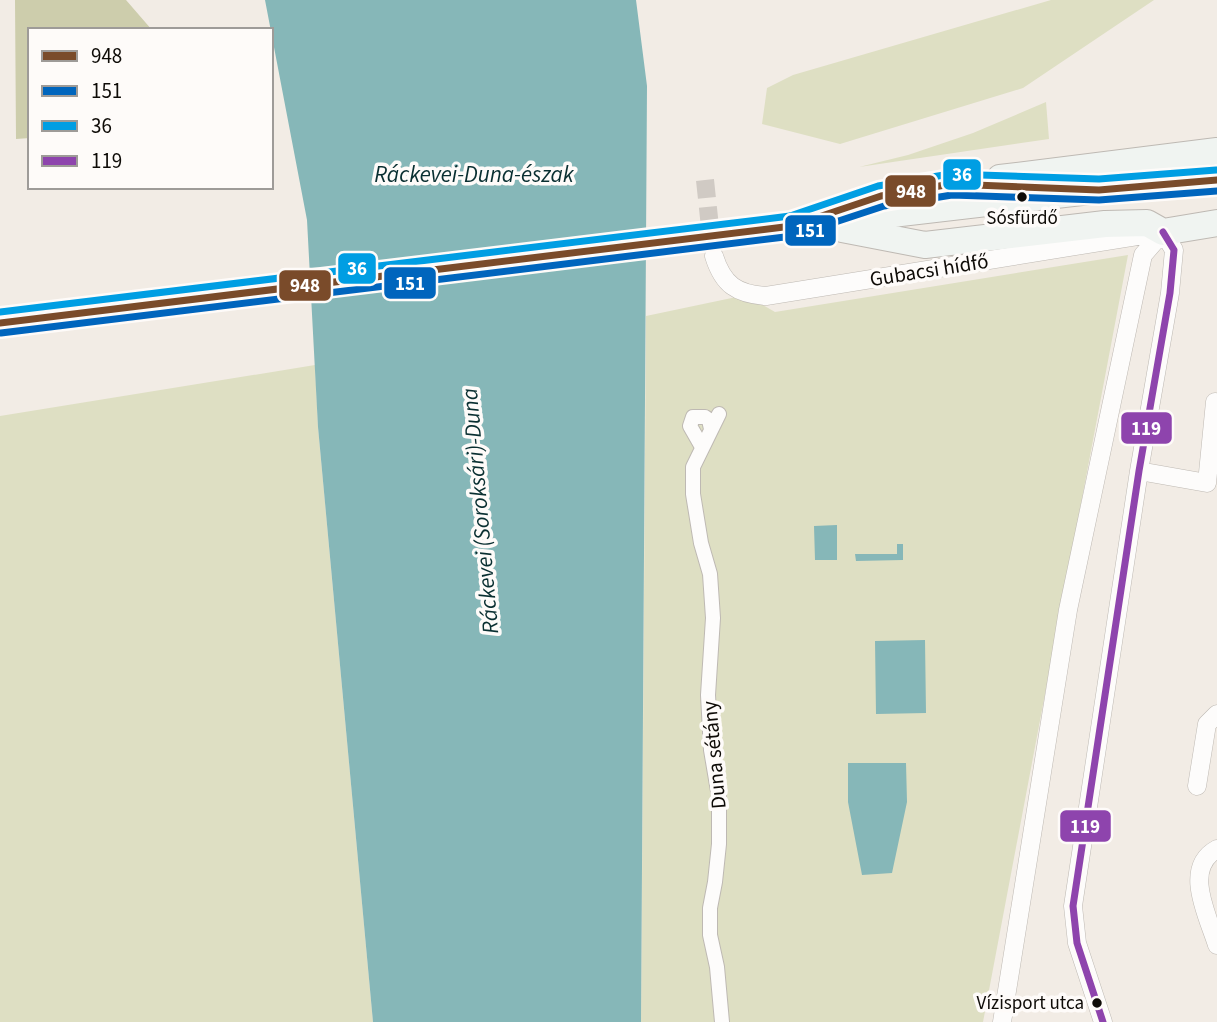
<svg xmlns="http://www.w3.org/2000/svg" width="1217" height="1022" font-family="'Source Sans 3',sans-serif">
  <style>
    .green { fill: #dedfc3 }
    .forest { fill: #cdcdac }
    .water { fill: #86b7b8 }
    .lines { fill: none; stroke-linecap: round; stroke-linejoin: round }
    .minor-tunnel { stroke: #d0cac4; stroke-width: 18; stroke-dasharray: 18 9; stroke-linecap: butt }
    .pedestrian-casing { stroke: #beb9b3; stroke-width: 16 }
    .minor-casing { stroke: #beb9b3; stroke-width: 19 }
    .secondary-casing { stroke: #beb9b3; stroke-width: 28 }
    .pedestrian { stroke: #fdfcfb; stroke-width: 14 }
    .minor { stroke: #fdfcfb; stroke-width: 18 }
    .secondary { stroke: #f0f4f1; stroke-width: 26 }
    .secondary-bridge-casing { stroke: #beb9b3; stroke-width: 28; stroke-linecap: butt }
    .secondary-bridge { stroke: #f0f4f1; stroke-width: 26 }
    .bus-1-casing { stroke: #fefbf9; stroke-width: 12 }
    .bus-2-casing { stroke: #fefbf9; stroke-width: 12 }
    .bus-3-casing { stroke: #fefbf9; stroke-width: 12 }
    .bus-4-casing { stroke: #fefbf9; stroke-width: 12 }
    .bus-1 { stroke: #7a4b2a; stroke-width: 7 }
    .bus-2 { stroke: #0065bd; stroke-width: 7 }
    .bus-3 { stroke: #009ee3; stroke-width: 7 }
    .bus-4 { stroke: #8e44ad; stroke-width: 7 }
    .bus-dot { fill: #0e0b07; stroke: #fefbf9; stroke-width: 2.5 }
    .labels { text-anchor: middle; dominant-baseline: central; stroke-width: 7; stroke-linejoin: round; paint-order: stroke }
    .bus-label { font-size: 19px; fill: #0e0b07; stroke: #fefbf9 }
    .street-label { font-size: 21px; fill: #0e0b07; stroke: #fefbf9 }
    .water-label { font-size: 23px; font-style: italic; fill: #092f31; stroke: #fefbf9 }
    .line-badge { stroke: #fefbf9; stroke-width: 2.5 }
    .badge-label { font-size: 19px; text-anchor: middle; font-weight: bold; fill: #fff }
  </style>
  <rect width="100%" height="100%" fill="#f2ece5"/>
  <path class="green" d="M1051 0H1154L1023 88 840 144 762 124 767 88 793 75Z
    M1046 102 1049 139 859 167 908 155 973 133Z
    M1128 255 983 1022H641L646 316 746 295 775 312Z
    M315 365 318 427 373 1022H0V416Z"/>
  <path class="forest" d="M15 0H126L152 30H30V138L16 139Z"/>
  <path class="water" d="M265 0H636L647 86 641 1022H373L318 427 307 220Z
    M837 525V560H815L814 526Z
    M897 544H903V560L856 561 855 554H897Z
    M925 640 926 713 876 714 875 641Z
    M848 763H906L907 802 892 873 862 875 848 802Z"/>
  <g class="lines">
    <path class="minor-tunnel" d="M705 180 712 246"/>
    <g class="pedestrian-casing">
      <path id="pedestrian" d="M719 414 693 467V494L701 543 710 574 713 618 708 695 711 750 719 797V844L715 882 710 908V935L717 967 722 1022
        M702 447 690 426 693 417H705L709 420 711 429"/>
    </g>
    <g class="minor-casing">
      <path id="minor" d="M714 256C723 285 737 294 766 296L1156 233
        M1139 471 1207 483 1215 402
        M1197 786 1207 724 1217 714
        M1217 849C1182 868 1208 916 1217 945
        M1002 1022 1068 610 1143 255 1163 232
        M1103 1022 1077 943 1073 906 1139 471 1170 293 1174 250 1163 232"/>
    </g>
    <g class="secondary-casing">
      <path id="secondary" d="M1000 178 1217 151
        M838 211 881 196 951 184 1020 187
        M772 228 1099 190 1217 180
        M842 229 925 245 1105 224 1147 223 1163 232 1217 223
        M0 323 174 303"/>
    </g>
    <use href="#pedestrian" class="pedestrian"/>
    <use href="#minor" class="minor"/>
    <use href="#secondary" class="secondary"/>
    <g class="secondary-bridge-casing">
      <path id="secondary-bridge" d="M174 303 772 228"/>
    </g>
    <use href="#secondary-bridge" class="secondary-bridge"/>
    <g class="bus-1-casing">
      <path id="bus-1" d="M0 323 792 226 881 196 951 184 1099 190 1217 180"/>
    </g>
    <g class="bus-2-casing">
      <path id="bus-2" d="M1 333 793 236 884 206 952 195 1099 200 1217 191"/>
    </g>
    <g class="bus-3-casing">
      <path id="bus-3" d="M0 312 790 216 878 186 950 174 1099 179 1216 170"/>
    </g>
    <g class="bus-4-casing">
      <path id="bus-4" d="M1103 1022 1077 943 1073 906 1139 471 1170 293 1174 250 1163 232"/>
    </g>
    <use href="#bus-1" class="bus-1"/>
    <use href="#bus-2" class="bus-2"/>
    <use href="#bus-3" class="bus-3"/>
    <use href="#bus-4" class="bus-4"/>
  </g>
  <g class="bus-dot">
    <circle cx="1022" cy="197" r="6"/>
    <circle cx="1097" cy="1003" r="6"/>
  </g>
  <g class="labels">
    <g class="bus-label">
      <text x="1022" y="218">Sósfürdő</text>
      <text x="1084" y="1003" text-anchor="end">Vízisport utca</text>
    </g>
    <g class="street-label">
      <text transform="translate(929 270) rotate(-9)">Gubacsi hídfő</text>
      <text transform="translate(714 755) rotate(-95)">Duna sétány</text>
    </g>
    <g class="water-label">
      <text x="474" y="174">Ráckevei-Duna-észak</text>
      <text transform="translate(480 511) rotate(-95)">Ráckevei (Soroksári)-Duna</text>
    </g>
  </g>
  <g class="line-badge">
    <rect x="942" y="158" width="40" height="33" rx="7" fill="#009ee3"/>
    <rect x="884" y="174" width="53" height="34" rx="7" fill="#7a4b2a"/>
    <rect x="784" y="214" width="53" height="33" rx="7" fill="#0065bd"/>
    <rect x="337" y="252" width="40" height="33" rx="7" fill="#009ee3"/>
    <rect x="383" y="266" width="54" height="34" rx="7" fill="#0065bd"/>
    <rect x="278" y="269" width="54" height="33" rx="7" fill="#7a4b2a"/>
    <rect x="1120" y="411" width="53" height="34" rx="7" fill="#8e44ad"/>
    <rect x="1059" y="809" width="53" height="34" rx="7" fill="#8e44ad"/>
  </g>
  <g class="badge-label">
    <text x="962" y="181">36</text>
    <text x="911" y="198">948</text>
    <text x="810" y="237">151</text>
    <text x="357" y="275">36</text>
    <text x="410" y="290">151</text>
    <text x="305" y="292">948</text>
    <text x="1146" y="435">119</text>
    <text x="1085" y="833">119</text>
  </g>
  <rect x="28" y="28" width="245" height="161" fill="#fefbf9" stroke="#9e9b98" stroke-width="2"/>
  <rect x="42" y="51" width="35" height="10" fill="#7a4b2a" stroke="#9e9b98" stroke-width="2"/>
  <text x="91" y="63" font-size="21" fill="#0e0b07">948</text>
  <rect x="42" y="86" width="35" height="10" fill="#0065bd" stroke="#9e9b98" stroke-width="2"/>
  <text x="91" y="98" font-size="21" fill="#0e0b07">151</text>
  <rect x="42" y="121" width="35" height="10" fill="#009ee3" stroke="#9e9b98" stroke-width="2"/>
  <text x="91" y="133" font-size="21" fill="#0e0b07">36</text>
  <rect x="42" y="156" width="35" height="10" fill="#8e44ad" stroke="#9e9b98" stroke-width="2"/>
  <text x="91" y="168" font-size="21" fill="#0e0b07">119</text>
</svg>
